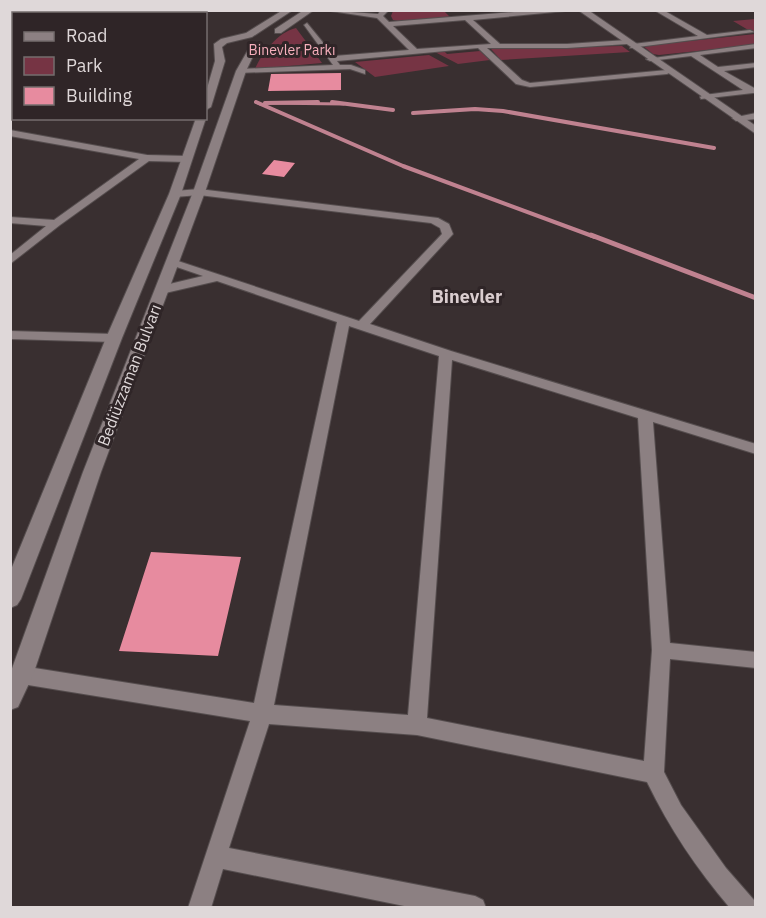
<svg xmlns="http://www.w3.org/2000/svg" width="766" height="918" font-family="'IBM Plex Sans',sans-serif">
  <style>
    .green { fill: #763444 }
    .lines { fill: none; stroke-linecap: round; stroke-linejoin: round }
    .stream-far2 { stroke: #c08290; stroke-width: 3 }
    .stream-far1 { stroke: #c08290; stroke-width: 4 }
    .stream { stroke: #c08290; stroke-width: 5 }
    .building { fill: #e78b9f }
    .minor-casing { stroke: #554d4e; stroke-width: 2 }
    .tertiary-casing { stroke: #554d4e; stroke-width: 2 }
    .minor { fill: #8c8082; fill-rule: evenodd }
    .tertiary { fill: #8c8082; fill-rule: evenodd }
    .labels { text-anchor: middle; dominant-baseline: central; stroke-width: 6; stroke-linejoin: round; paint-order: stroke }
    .far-park-label { font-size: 14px; fill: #f7afbc; stroke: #2f2527 }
    .street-label { font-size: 16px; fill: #dfd8d9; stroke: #2f2527 }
    .far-district-label { font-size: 18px; font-weight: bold; fill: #dacdcf; stroke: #2f2527 }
  </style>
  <rect width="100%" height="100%" fill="#392f30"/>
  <path class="green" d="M443 10 450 17 399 21 393 20 391 16 393 11Z
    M755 19V45L659 55 653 54 643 46 755 34 733 21Z
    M296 28 322 63 255 69C262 53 278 32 296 28Z
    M622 46 630 52 501 60 491 49Z
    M444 51 447 54 480 51 490 60 458 64 435 52Z
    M429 55 449 66 375 77 355 62Z"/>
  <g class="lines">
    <path class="stream-far2" d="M256 102 260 104
      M265 103 344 104"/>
    <path class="stream-far1" d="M256 102 403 166 595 237
      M332 102 393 110
      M265 103 318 102
      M413 113 475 109 503 111 714 148"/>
    <path class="stream" d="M591 235 756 298"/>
  </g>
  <path class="building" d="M341 73V90L268 91 271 74Z
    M274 160 295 163 284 177 262 174Z
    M151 552 241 557 218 656 119 651Z"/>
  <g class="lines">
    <g class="minor-casing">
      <path id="minor" d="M45 10H52L50 14H43Z
        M324 10 378 14 381 10H389L383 16 389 22 539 10H576L473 20 500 44H567L627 40 631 42 627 44 567 48H487L522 80 530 83 667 70 671 72 667 74 530 87 516 84 478 48 337 61 340 65H351L365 70V74L350 69 238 73 237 71 241 69 333 65 304 25 307 23 334 56 409 50 377 18ZM465 20 491 44 417 49 393 26Z
        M654 10H663L707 35 750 30 754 32 630 48 633 44 698 36Z
        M756 44V48L700 55 718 67 756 63V67L724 71 756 89V93H753L701 99 700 97 704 95 743 90 691 56 650 61 646 59Z
        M10 87H14V91H10Z
        M756 113V119L736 121 732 118Z
        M10 130 147 155 187 156 192 159 187 162 149 161 60 225 10 264V255L46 226 10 223V217L54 220 139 159 10 136Z
        M199 189 438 218 449 224 453 234 370 324 451 351 756 444V454L653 422 670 643 756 652V668L670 659 664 772 681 805 726 868 754 900 756 908H730C696 868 670 829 647 782L417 735 269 724 229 848 475 896 483 900 486 908H414L223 869 211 908H188L250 721 22 684 15 681 13 675 15 669 22 666 254 703 337 322 217 281 161 294 155 290 157 287 203 276 168 264 166 262 172 259 359 321 442 234 440 228 431 223 199 195 175 197 170 194 175 191ZM349 326 439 356 408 715 274 705ZM452 360 638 418 652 650 644 761 427 718Z
        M10 331 114 334 120 338 114 342 10 339Z"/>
    </g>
    <g class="tertiary-casing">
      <path id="tertiary" d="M283 10H293L252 37 227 43 222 47 225 61 211 107 206 110V92L215 61 214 44 221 39 246 33Z
        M304 10H314L281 33H275V29Z
        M578 10H588L756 126V134Z
        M10 19H14V24H10Z
        M248 50 255 52 246 71 205 192 101 472 33 675 18 707 10 710V674L83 472 193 192 236 71Z
        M206 117V118L181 194 122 338 21 599 17 605 10 608V572L106 338 169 194 196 118Z"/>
    </g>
    <use href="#minor" class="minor"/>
    <use href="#tertiary" class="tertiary"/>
  </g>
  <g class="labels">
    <g class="far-park-label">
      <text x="292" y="50">Binevler Parkı</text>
    </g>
    <g class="street-label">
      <text transform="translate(129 375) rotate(-69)">Bediüzzaman Bulvarı</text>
    </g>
    <g class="far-district-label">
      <text x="467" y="296">Binevler</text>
    </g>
  </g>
  <rect width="766" height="918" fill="none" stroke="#dfd8d9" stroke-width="24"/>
  <rect x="12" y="12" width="195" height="108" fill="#2f2527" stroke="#756d6e" stroke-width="1.5"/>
  <rect x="24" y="32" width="30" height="9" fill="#8c8082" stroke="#756d6e" stroke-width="1.5"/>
  <text x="66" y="42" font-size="18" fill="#dfd8d9">Road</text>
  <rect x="24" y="57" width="30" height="18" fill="#763444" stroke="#756d6e" stroke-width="1.5"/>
  <text x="66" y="72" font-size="18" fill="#dfd8d9">Park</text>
  <rect x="24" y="87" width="30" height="18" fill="#e78b9f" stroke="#756d6e" stroke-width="1.5"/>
  <text x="66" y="102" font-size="18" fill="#dfd8d9">Building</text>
</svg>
